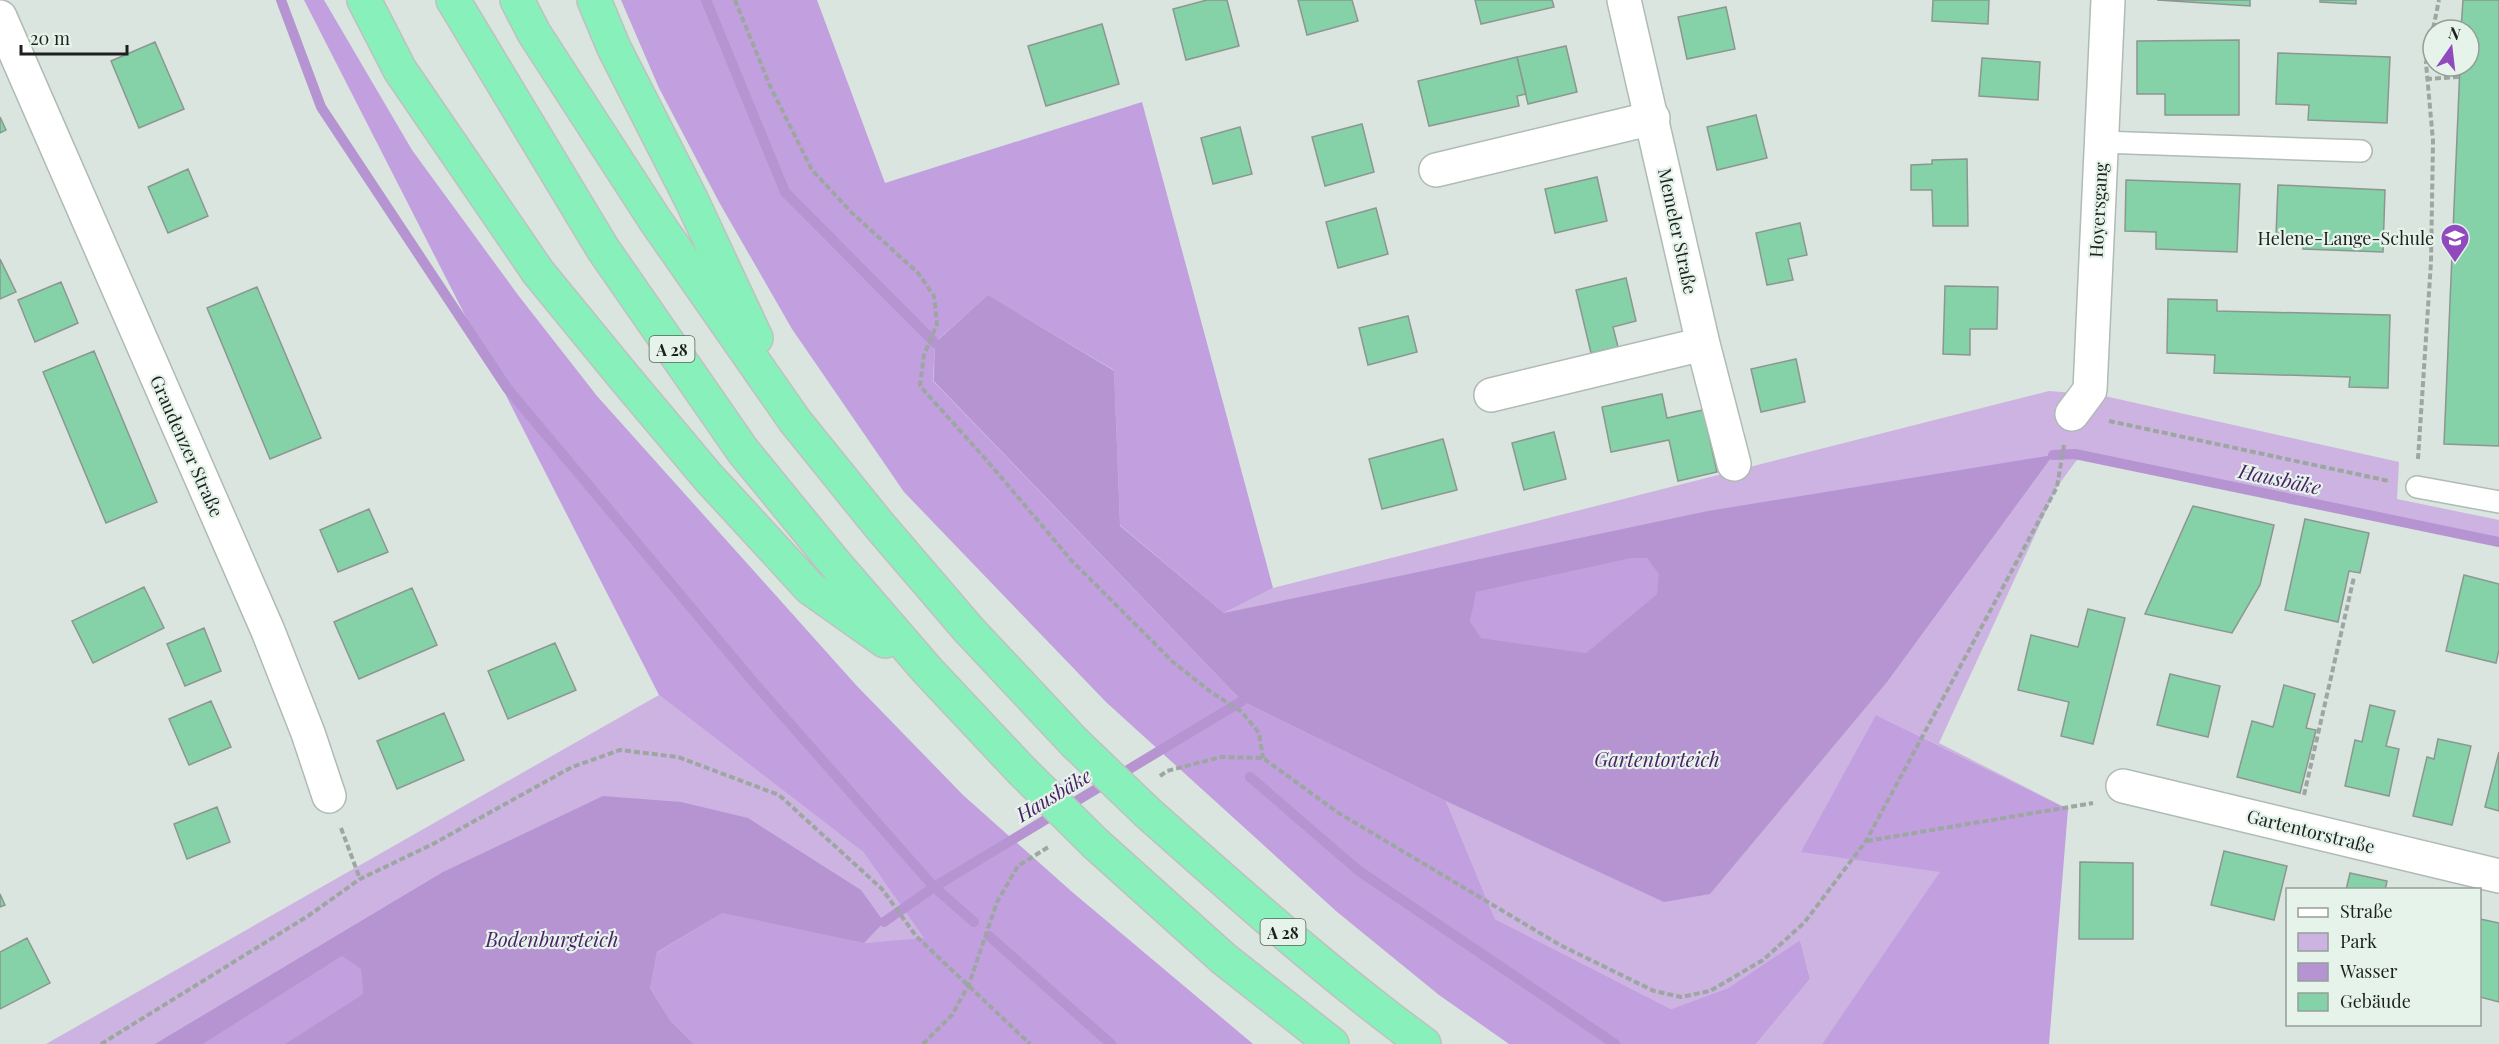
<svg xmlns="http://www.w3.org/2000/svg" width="2499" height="1044" font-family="'Playfair Display',serif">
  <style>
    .green { fill: #cdb3e1 }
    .forest { fill: #c29fde }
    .water { fill: #b693d1; fill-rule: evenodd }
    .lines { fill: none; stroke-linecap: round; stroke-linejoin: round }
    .stream { stroke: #b693d1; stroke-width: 10 }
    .building { fill: #85d1a8; stroke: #8c9790; stroke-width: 1.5 }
    .lane-casing { stroke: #afbbb4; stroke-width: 24 }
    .street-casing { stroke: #afbbb4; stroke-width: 36 }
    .highway-casing { stroke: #bfc1c0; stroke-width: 36 }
    .path { stroke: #9da7a1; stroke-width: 4; stroke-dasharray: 6 3; stroke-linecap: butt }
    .lane { stroke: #fff; stroke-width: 21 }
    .street { stroke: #fff; stroke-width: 33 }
    .highway { stroke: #88f0ba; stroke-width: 33 }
    .highway-bridge-casing { stroke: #bfc1c0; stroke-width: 36; stroke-linecap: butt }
    .highway-bridge { stroke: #88f0ba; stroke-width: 33 }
    .labels { text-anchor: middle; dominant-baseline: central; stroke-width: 4.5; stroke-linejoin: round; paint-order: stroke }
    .shield { fill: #e6f3eb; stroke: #59605c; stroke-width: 1.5 }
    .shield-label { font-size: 16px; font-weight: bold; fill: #1c211e }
    .street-label { font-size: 18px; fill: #1c211e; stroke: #e6f3eb }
    .poi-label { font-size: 18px; fill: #1c211e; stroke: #e6f3eb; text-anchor: end }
    .water-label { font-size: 20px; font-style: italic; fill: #4b1e67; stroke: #e6f3eb }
  </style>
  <rect width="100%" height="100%" fill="#d9e5de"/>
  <path class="green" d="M988 294 1114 370 1120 525 1224 613 1273 588 2049 391 2100 395 2399 462 2397 499 2499 520V541L2091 454 2076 461 2057 487 1939 743 2068 809 1876 715 1941 872 1822 1044H1756L1810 979 1800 940 1728 988 1671 1009 1495 919 1446 801 1242 701 933 381 935 342Z
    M659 695 863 852 925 939 864 943 669 1019 694 1044H46Z"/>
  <path class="forest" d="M304 0H324L412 150 518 295 597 396 856 685 963 795 1071 891 1253 1044H694L669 1019 650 987 657 953 722 913 864 943 924 938 863 852 659 695Z
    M621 0H817L885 183 1142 102 1273 588 1224 613 1120 525 1114 370 988 295 935 342 933 381 1242 701 1446 801 1495 919 1671 1009 1728 988 1800 940 1810 979 1756 1044H1509L1439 995 1336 911 1106 702 904 492 792 329 719 202 659 88Z
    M1632 558H1647L1660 574 1657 594 1586 653 1481 638 1470 621 1475 592Z
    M1876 715 2068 809 2049 1044H1822L1940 872 1801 852Z
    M342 956 361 969 363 994 285 1044H203Z"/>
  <path class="water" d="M988 295 1114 371 1120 526 1224 613 1708 511 2053 455 1887 682 1710 894 1664 902 1446 801 1242 701 934 381 935 343ZM1632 558H1647L1659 574 1657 594 1586 653 1481 638 1470 621 1476 592Z
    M603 796 681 802 748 818 861 890 884 922 864 943 722 913 657 952 650 988 669 1019 694 1044H285L363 994 361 969 342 956 203 1044H155L443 872Z"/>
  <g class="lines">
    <path class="stream" d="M281 0 321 107 507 388 756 685 934 887 974 922
      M706 0 785 192 935 343
      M2053 455 2075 454 2499 542
      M1250 777 1359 871 1615 1044
      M884 922 934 887 1242 701
      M989 936 1111 1044"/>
  </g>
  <path class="building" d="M1207 0H1227L1239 46 1186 60 1173 9Z
    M1298 0H1352L1358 21 1307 35Z
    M1475 0H1552L1554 7 1481 24Z
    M1933 0H1989L1988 24 1932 21Z
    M2157 0H2250V6Z
    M2320 0H2356V4L2320 2Z
    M2463 0H2499V446L2444 444 2460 66H2469V30H2461Z
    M1726 7 1735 49 1687 59 1678 17Z
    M1102 24 1119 84 1046 106 1028 46Z
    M2239 40V115H2165V94H2137V41Z
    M155 42 184 109 139 128 111 61Z
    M1566 46 1577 92 1528 104 1517 57Z
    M2278 53 2390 57 2387 123 2308 120 2309 105 2276 104Z
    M1517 57 1526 94 1517 96 1519 106 1429 126 1418 81Z
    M1982 58 2040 62 2038 100 1979 96Z
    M1756 115 1767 158 1717 170 1707 127Z
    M0 117 6 130 0 133Z
    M1362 124 1374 172 1325 186 1312 137Z
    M1240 127 1252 174 1213 184 1201 138Z
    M1967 159 1968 226H1933L1932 190H1911V165L1932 164V160Z
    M188 169 208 216 168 233 148 187Z
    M1597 177 1607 221 1555 233 1545 189Z
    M2126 180 2240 184 2237 252 2156 249V232L2125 231Z
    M2278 185 2385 190 2383 252 2303 249V236L2276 235Z
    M1376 208 1388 254 1338 268 1326 222Z
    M1800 223 1807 255 1788 259 1793 280 1767 285 1756 233Z
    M0 259 16 292 0 299Z
    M1626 278 1636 321 1613 327 1618 347 1591 353 1576 290Z
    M61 282 78 323 35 342 18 300Z
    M1945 286 1998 287 1997 329H1970V355L1943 354Z
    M257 287 321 438 270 459 207 308Z
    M2168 299 2217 300V311L2390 315 2388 388 2349 387 2350 377 2214 373 2215 355 2167 353Z
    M1408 316 1417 352 1368 365 1359 328Z
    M94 351 157 502 106 523 43 372Z
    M1796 359 1805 402 1761 412 1751 369Z
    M1662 394 1667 418 1703 410 1717 472 1678 481 1669 440 1611 452 1602 407Z
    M1554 432 1566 479 1524 490 1512 443Z
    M1443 439 1457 490 1382 509 1369 459Z
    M2193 506 2274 525 2260 585 2232 633 2145 614Z
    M369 509 388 552 338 572 320 530Z
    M2305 519 2369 533 2360 573 2349 571 2338 622 2285 610Z
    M2464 575 2499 584V650L2496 663 2446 651Z
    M144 587 164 628 93 663 72 621Z
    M412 588 437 645 359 679 334 622Z
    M2088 609 2125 618 2093 744 2061 736 2069 702 2018 690 2031 635 2078 647Z
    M204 628 221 671 185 686 167 644Z
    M555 643 576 690 508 719 488 671Z
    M2170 674 2220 686 2208 737 2157 725Z
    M2284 685 2315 694 2306 728 2316 730 2300 793 2237 777 2252 721 2273 727Z
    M211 701 231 747 189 765 169 719Z
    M2370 705 2395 711 2386 746 2399 749 2389 796 2345 786 2355 740 2362 742Z
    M444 713 464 760 397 789 377 741Z
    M2438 739 2471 746 2452 825 2413 816 2427 757 2434 759Z
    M2499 752V811L2485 807Z
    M217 807 230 842 187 859 174 824Z
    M2224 851 2287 866 2274 920 2211 905Z
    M2080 862 2133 863V939H2079Z
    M2350 873 2387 881 2385 890H2346Z
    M0 894 5 905 0 907Z
    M2480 919 2499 923V1002L2480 997Z
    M27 938 50 983 0 1009V952Z"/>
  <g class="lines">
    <g class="lane-casing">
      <path id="lane" d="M2101 142 2361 151
        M2417 487 2499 502"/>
    </g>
    <g class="street-casing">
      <path id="street" d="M1624 0 1703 344 1734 464
        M0 17 268 631 308 733 329 796
        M1436 170 1653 118
        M1491 395 1703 344
        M2072 414 2090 390 2108 0
        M2123 786 2499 876"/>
    </g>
    <g class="highway-casing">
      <path id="highway" d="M364 0 400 70 538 272 624 377 708 477 810 588 885 641
        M453 0 603 249 743 451 833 561 928 671 1022 771
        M517 0 534 33 655 220 795 421 879 525 969 630 1074 742
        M594 0 614 48 691 199 756 338
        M1148 813C1237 892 1327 973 1424 1044
        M1096 844 1224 959 1332 1044"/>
    </g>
    <path class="path" d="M735 0 770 86 812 170 852 213 918 273 934 296 937 324 924 355 920 386 989 463 1072 561 1173 662 1211 692 1242 712 1259 733 1263 758
      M2426 79 2459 77
      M2109 421 2389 481
      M2418 459 2431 262 2433 141 2426 63 2439 0
      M1160 776 1167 771 1221 757 1263 758 1337 812 1560 945 1654 991 1681 997 1710 991 1763 960 1804 923 1866 841 2057 487 2064 445
      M2304 795 2354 577
      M341 828 360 879
      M1867 841 2093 803
      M101 1044 308 916 360 879 433 844 572 767 620 750 678 757 779 795 882 889 916 936 1030 1044
      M923 1044 952 1015 969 984 997 902 1018 866 1050 846"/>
    <use href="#lane" class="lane"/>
    <use href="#street" class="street"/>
    <use href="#highway" class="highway"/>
    <g class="highway-bridge-casing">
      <path id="highway-bridge" d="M1074 742 1148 813
        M1022 771 1096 844"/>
    </g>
    <use href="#highway-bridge" class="highway-bridge"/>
  </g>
  <defs>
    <g id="school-pin" transform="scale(1.5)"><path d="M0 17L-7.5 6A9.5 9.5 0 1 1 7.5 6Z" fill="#904abe" stroke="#e6f3eb"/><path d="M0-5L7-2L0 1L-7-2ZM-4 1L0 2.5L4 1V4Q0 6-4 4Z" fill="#fff"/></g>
  </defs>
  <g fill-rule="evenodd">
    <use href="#school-pin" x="2455" y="238"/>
  </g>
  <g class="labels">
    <g class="shield">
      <rect x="649.5" y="336" width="45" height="26" rx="4.5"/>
      <rect x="1260.5" y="919" width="45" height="26" rx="4.5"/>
    </g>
    <g class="shield-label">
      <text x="672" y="349">A 28</text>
      <text x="1283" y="932">A 28</text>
    </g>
    <g class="street-label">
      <text transform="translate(2098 210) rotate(-87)">Hoyersgang</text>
      <text transform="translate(1678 231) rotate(78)">Memeler Straße</text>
      <text transform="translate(187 446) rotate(66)">Graudenzer Straße</text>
      <text transform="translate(2311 831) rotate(14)">Gartentorstraße</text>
    </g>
    <g class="poi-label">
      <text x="2434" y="238">Helene-Lange-Schule</text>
    </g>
    <g class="water-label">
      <text transform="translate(2280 478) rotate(12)">Hausbäke</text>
      <text x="1657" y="758">Gartentorteich</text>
      <text transform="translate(1053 794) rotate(-31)">Hausbäke</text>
      <text x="552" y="938">Bodenburgteich</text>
    </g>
  </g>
  <rect x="2286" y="888" width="195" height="138" fill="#e6f3eb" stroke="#959f99" stroke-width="1.5"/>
  <rect x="2298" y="908" width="30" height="9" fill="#ffffff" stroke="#959f99" stroke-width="1.5"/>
  <text x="2340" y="918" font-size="18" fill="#1c211e">Straße</text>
  <rect x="2298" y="933" width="30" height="18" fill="#cdb3e1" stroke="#959f99" stroke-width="1.5"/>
  <text x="2340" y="948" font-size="18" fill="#1c211e">Park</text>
  <rect x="2298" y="963" width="30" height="18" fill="#b693d1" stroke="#959f99" stroke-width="1.5"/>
  <text x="2340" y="978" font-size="18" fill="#1c211e">Wasser</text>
  <rect x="2298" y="993" width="30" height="18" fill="#85d1a8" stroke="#959f99" stroke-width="1.5"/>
  <text x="2340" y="1008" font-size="18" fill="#1c211e">Gebäude</text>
  <g transform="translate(2451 48) rotate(14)"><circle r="28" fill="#e6f3eb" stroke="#959f99" stroke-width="1.5"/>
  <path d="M0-4.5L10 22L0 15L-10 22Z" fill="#904abe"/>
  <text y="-9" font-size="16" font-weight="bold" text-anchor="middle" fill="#1c211e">N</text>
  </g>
  <path d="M21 45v9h106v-9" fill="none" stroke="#1c211e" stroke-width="3"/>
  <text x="30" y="45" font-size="18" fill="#1c211e" stroke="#e6f3eb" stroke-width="4.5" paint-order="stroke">20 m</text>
</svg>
